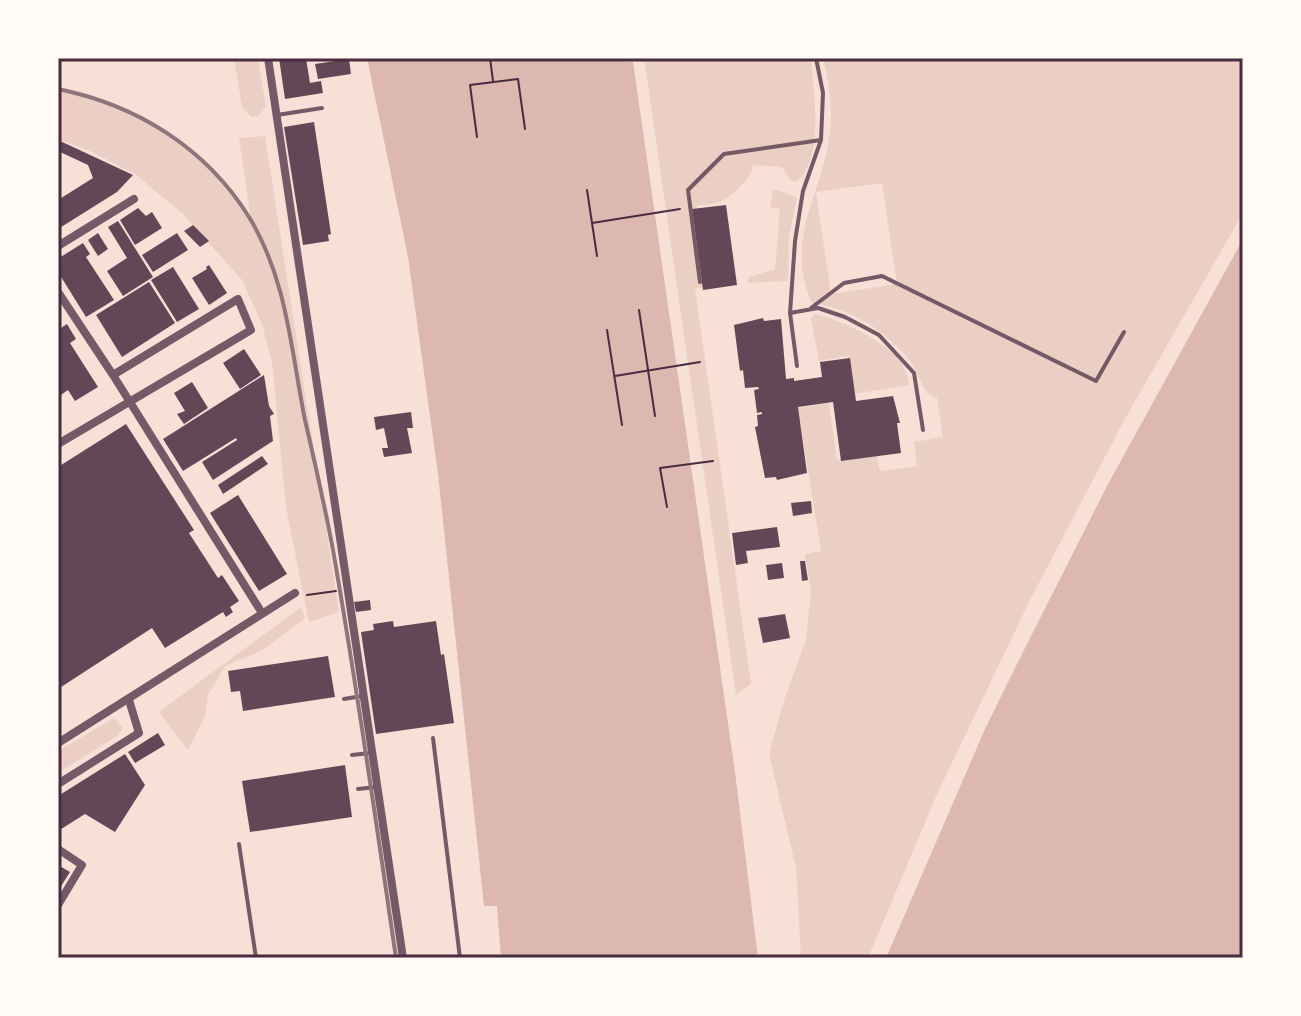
<svg xmlns="http://www.w3.org/2000/svg" width="1301" height="1016" font-family="'Source Sans 3',sans-serif">
  <style>
    .green { fill: #ebcfc5; fill-rule: evenodd }
    .water { fill: #dcb8b0 }
    .building { fill: #644757 }
    .lines { fill: none; stroke-linecap: round; stroke-linejoin: round }
    .path { stroke: #4a2c40; stroke-width: 2 }
    .service { stroke: #755966; stroke-width: 4 }
    .minor { stroke: #755966; stroke-width: 8 }
    .rail { stroke: #8f747c; stroke-width: 4 }
    .neatline { fill: none; stroke: #4a2c40; stroke-width: 3 }
  </style>
  <rect width="100%" height="100%" fill="#f7e1d7"/>
  <path class="green" d="M234 58H258L266 107 258 116 251 117 242 107Z
    M644 58H810L811 62C814 92 824 159 797 181H791L782 167 753 165C751 180 731 197 717 203 711 205 702 204 697 206L707 287 695 288 751 684 736 695Z
    M823 58H1243V213L1127 415 1029 602 937 794 868 958H801L796 868 769 754 784 700 806 640 811 590 805 554 821 551 798 408 829 403 837 460 877 455 879 469 882 471 917 466 914 442 943 437 937 398C922 394 920 376 912 364 907 357 901 350 895 345 872 322 844 308 812 303 784 242 820 198 829 139 833 111 830 85 823 58ZM882 183 897 284 831 294 816 192Z
    M58 90C150 105 199 147 251 221L239 138 265 136 339 612 309 622 286 507 272 363 262 324 242 280 182 213 136 175 92 152 58 139Z
    M773 189 797 197 789 237 788 281 748 283 749 277 775 269 780 209 770 207Z
    M815 314C845 321 909 349 909 385L854 394 848 356 819 361 811 318Z
    M301 607 305 618 261 651 225 666 208 695 205 716 188 750 159 712Z
    M114 718 123 728 117 736 58 773V751Z"/>
  <path class="water" d="M367 58H584L633 62 735 772 758 958H501L497 906H484L438 474 408 257Z
    M1243 239V958H886L985 729 1022 654 1107 486Z"/>
  <path class="building" d="M279 58H306L310 83 321 81 323 93 285 99Z
    M349 59 351 74 318 79 315 64Z
    M314 122 331 234 328 235 329 241 303 245 284 127Z
    M58 140 133 175 117 192 58 229V200L93 178 88 165 58 151Z
    M726 205 737 285 703 290 692 209Z
    M138 208 146 216 152 212 162 228 135 245 120 220Z
    M118 221 153 277 123 296 107 271 127 258 108 227Z
    M193 225 209 241 200 247 184 231Z
    M98 233 108 249 98 256 88 240Z
    M177 233 188 250 153 272 142 255Z
    M83 243 90 254 86 257 114 300 86 317 58 272 59 258Z
    M209 265 227 293 209 305 192 278 207 269 206 267Z
    M173 267 199 309 177 322 151 280Z
    M149 282 175 323 122 357 96 315Z
    M763 318 764 321 781 319 786 379 794 378V381L822 377 820 362 850 358 856 401 893 396 900 423H897L901 453 841 461 833 402 798 407 807 473 777 480 776 477 765 478 755 427 758 426 757 415 762 414V412L757 413 754 390 759 389 758 387 745 388 743 370 740 371 734 325Z
    M67 324 76 339 70 343 98 387 75 401 68 390 58 397V330Z
    M244 349 261 375 240 389 223 363Z
    M264 375 269 406 274 414 270 416 273 441 213 480 202 462 237 440 236 438 183 471 163 439Z
    M192 382 208 408 184 424 177 414 185 411 174 393Z
    M411 412 413 428H407L412 453 384 457 382 448H388L384 428 376 430 374 417Z
    M126 424 194 530 189 533 218 578 222 575 239 601 230 607 233 612 226 617 223 612 165 648 152 628 58 689V467Z
    M262 456 268 464 223 494 218 485Z
    M238 495 287 574 259 591 210 513Z
    M811 501 812 513 793 516 791 503Z
    M777 527 780 547 746 551 748 563 736 565 732 533Z
    M800 561H805L808 580 802 581Z
    M782 563 784 578 768 580 766 565Z
    M370 600 371 610 356 612 354 602Z
    M785 614 790 638 763 643 758 618Z
    M393 621 394 627 436 621 441 655 444 654 454 723 376 734 361 632 374 630 373 624Z
    M328 656 335 697 243 711 240 691 231 692 228 671Z
    M158 733 165 745 135 763 128 752Z
    M125 754 145 785 115 832 85 814 58 831V796Z
    M345 765 352 817 250 832 242 781Z
    M58 865 70 872 58 891Z"/>
  <g class="lines">
    <path class="path" d="M490 58 493 81
      M477 137 470 85 518 79 525 129
      M587 190 597 256
      M592 223 680 209
      M639 310 655 416
      M607 330 622 425
      M615 376 700 362
      M667 507 660 468 713 461
      M307 595 336 591"/>
    <path class="service" d="M816 58 823 93 821 140 803 191 795 241 790 313 818 308 845 317 879 335 914 373 923 430
      M277 115 322 108
      M700 282 688 190 724 154 821 140
      M811 308 844 283 882 276 1096 381 1124 332
      M790 313 797 366
      M344 699 362 696
      M433 738 460 958
      M352 755 370 753
      M358 789 376 787
      M239 844 256 958"/>
    <path class="minor" d="M268 58 403 958
      M58 246 134 199
      M58 292 113 375 262 613
      M58 444 251 330 238 299 113 375
      M58 743 295 593
      M58 784 139 733 129 700
      M58 849 82 865 58 905"/>
    <path class="rail" d="M58 89C137 105 206 148 249 217 287 279 291 350 305 420 315 463 325 507 333 550 357 686 376 822 396 958"/>
  </g>
  <rect width="1301" height="1016" fill="none" stroke="#fffaf5" stroke-width="120"/>
  <rect x="60" y="60" width="1181" height="896" class="neatline"/>
</svg>
